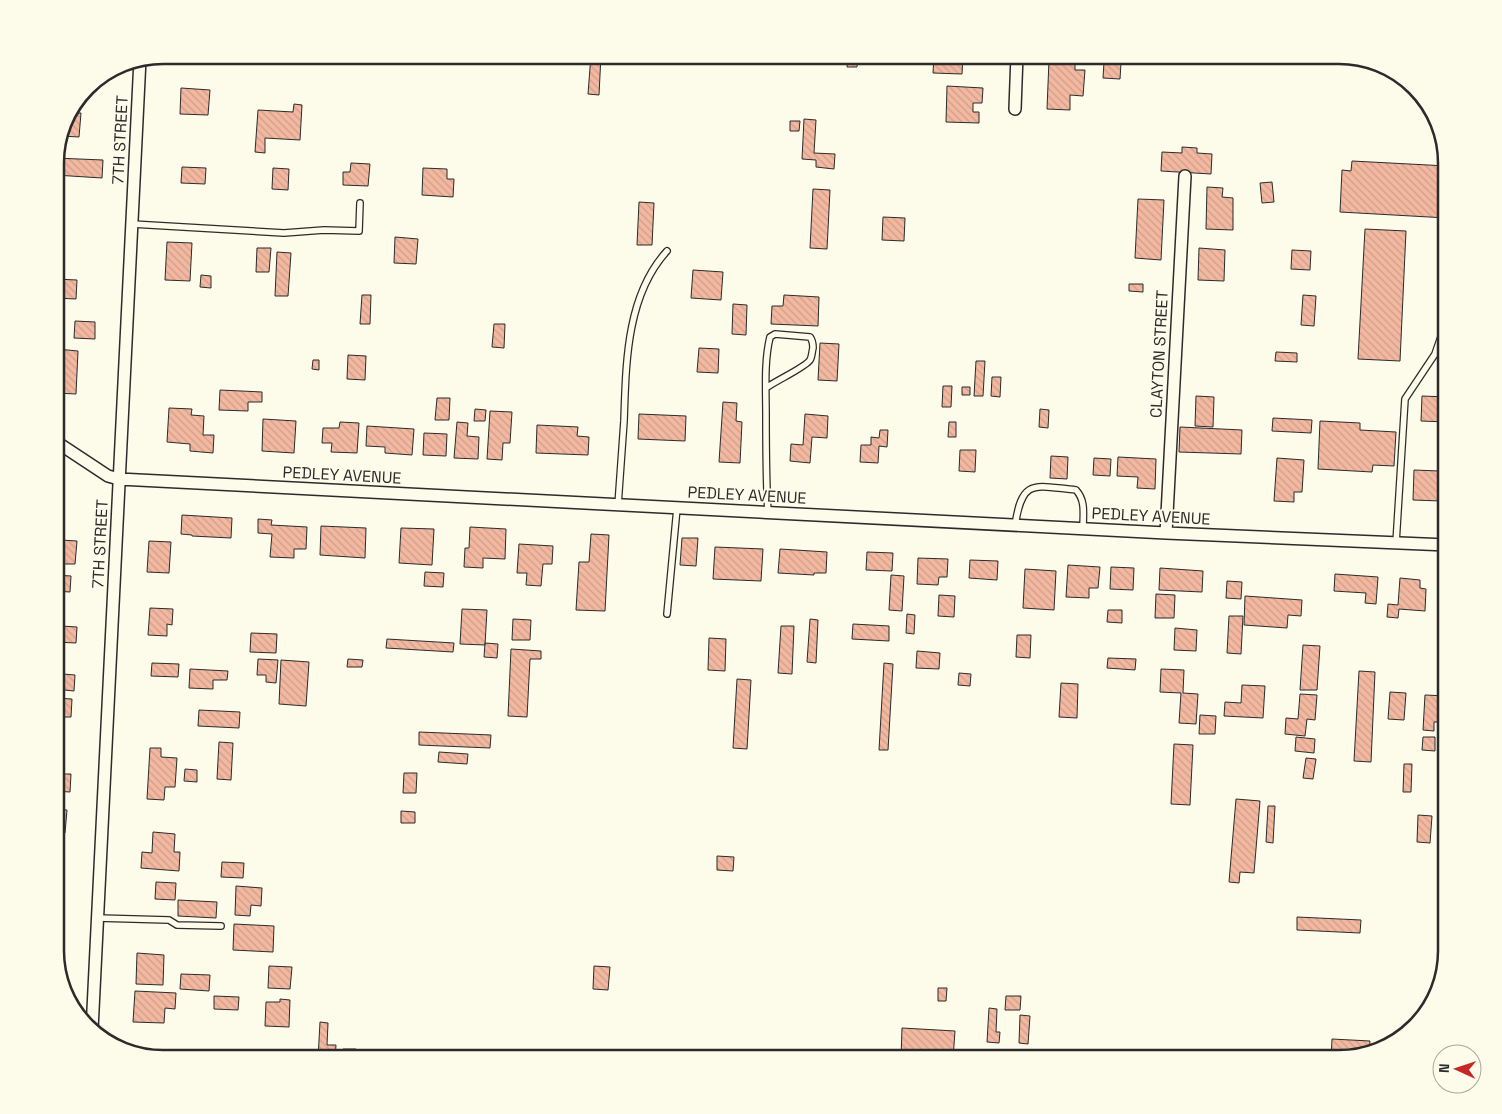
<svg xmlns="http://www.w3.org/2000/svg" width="1502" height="1114" font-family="'Space Grotesk',sans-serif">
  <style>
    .building { fill: url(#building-back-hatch); stroke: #2b2b2b }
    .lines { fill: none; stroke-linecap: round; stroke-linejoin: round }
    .service-casing { stroke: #2b2b2b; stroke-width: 8 }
    .minor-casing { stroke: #2b2b2b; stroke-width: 14 }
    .service { stroke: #fdfbea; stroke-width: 5.5 }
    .minor { stroke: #fdfbea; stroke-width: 11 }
    .labels { text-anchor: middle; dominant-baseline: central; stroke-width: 4; stroke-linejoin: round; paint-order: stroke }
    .street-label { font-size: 16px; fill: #2b2b2b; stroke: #fdfbea }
    .rim { fill: none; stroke: #2b2b2b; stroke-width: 2.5 }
  </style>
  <defs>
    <pattern id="building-back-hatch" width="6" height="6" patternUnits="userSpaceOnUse" patternTransform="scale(1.25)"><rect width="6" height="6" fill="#f2b8a0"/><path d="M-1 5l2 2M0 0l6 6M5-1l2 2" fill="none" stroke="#d09e8a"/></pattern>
  </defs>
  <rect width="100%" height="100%" fill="#fdfbea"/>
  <path class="building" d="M591 55H601L599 95 588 94Z
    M848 55H858L857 67H847Z
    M934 55H963L962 74 933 73Z
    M1049 60 1075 61V70H1085L1083 96 1070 95V110L1047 109Z
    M1104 62 1121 63 1120 79 1103 78Z
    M947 86 983 88 982 103H973V112H979V123L946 122Z
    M181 88 210 90 208 115 180 114Z
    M294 104 302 105 300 140 265 138V153L255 152 258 110 293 112Z
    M68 113H81L79 137 61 136Z
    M804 119 816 120 814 153 835 154 834 169 816 167V160L802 159Z
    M790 121H800L799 131H790Z
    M1182 147 1197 148V153L1212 154 1211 174 1161 171 1162 152 1182 153Z
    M55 158 103 160 102 178 55 175Z
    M1352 161 1447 166V218L1340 212 1342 170 1351 171Z
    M351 163 370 164 368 186 343 185V172H350Z
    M182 167 206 168 205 184 181 183Z
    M273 168 289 169 288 190 272 189Z
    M423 168 447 169V179H454L453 197 422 195Z
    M1272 182 1274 202 1262 203 1260 183Z
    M1207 187 1223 188 1222 197 1233 198V230L1206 229Z
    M813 189 830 190 827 249 810 248Z
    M1138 199 1164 200 1161 260 1135 258Z
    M639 202 654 203 652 245H637Z
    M883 217 905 218 904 241 882 240Z
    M55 219H64L63 229H55Z
    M1365 229 1406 231 1400 361 1358 359Z
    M395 237 418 239 416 264 394 263Z
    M167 242 192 243 190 281 165 280Z
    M257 248H271L269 272H256Z
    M1199 248 1225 250 1224 281 1198 280Z
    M1292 250 1311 251 1310 270 1291 269Z
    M277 252 291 253 288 296H275Z
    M693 270 723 272 721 300 691 298Z
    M201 275 211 276V288L200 287Z
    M55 279 77 280 76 299 55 298Z
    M1129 284H1143V292L1129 291Z
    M362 295H371L370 324H360Z
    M784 295 819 297 818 326 771 324 772 306H783Z
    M1303 295 1316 296 1314 326 1301 325Z
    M733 304 747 305 746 335 732 334Z
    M75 321 95 322V339L74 338Z
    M494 324H505L504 348 492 347Z
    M820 343 839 344 837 381 818 380Z
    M699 348 719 349 718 373 697 372Z
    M57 349 78 351 76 394 55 393Z
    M1276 352 1297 353V362L1275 361Z
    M348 355 366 356 365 380 347 379Z
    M313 360H319V370L312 369Z
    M976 361H985L983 396H974Z
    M992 377H1001L1000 397 991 396Z
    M943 386H952L951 407H942Z
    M962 387H970V395H962Z
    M220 390 262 392V402H248V411L219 410Z
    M1196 396 1214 397 1213 427 1195 426Z
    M1422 396 1447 397V422L1421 421Z
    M437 398H450L449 420H435Z
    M723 402 737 403 736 421 742 422 740 463 719 462Z
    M169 408 192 409 191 415 204 416 203 435H214L213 453 190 451V444L167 442Z
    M475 409 486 410 485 421H474Z
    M1040 409 1049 410 1048 428 1039 427Z
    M490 411 512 412 510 443H503L502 460 487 459Z
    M639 414 686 416 685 441 638 439Z
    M805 414 828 416 827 438 812 437 810 463 790 461 791 444 803 445Z
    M1273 418 1312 420 1311 433 1272 431Z
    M263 419 296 421 294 453 262 451Z
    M1320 421 1360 423V430L1396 432 1394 466 1373 465 1372 472 1318 469Z
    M340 422 359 423 357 453 331 452 332 443H322L323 428H339Z
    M457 422 468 423 467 436 479 437 478 459 454 458Z
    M949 422H956V437H948Z
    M537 425 578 427 577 436 589 437 588 455 536 453Z
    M367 426 414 429 412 455 385 453V447L366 446Z
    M1180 427 1242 430 1241 454 1179 452Z
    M880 430H888L887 447 879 446 878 463 860 462 861 445H871V437L879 438Z
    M424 433 447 434 446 456 423 455Z
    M960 450H976L975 472 959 471Z
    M1051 456 1068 457 1067 479 1050 478Z
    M1118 457 1156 459 1155 489 1137 488 1138 477 1117 476Z
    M1094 458 1111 459 1110 476 1093 475Z
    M1277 458 1304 460 1302 492H1294V502L1274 501Z
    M1440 462H1447V492H1441V501L1413 500 1414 470 1439 471Z
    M182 515 232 518 231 538 192 536V535L181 534Z
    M258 519 272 520 271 525 307 527 306 549H294V558L270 557 272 534 258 533Z
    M321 526 366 528 365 558 320 555Z
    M470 527 506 529 505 559 483 558V568L464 567 465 548H469Z
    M401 528 434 529 432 565 399 563Z
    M591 534 609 535 605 611 576 610 579 562H589Z
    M682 538H698L696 566 680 565Z
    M61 540 77 541 75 564H60Z
    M149 541 171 542 169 573 147 572Z
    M519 544 553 546 552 564H543L541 586 526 585 527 573H517Z
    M715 547 763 549 761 581 713 579Z
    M780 549 827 552 826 573H814V575L778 573Z
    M867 552 893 553 892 571 866 570Z
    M918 558 948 559 947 577H939L938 585 917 584Z
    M970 560 998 561 997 580 969 578Z
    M1068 565 1100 567 1098 588H1089V598L1066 597Z
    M1111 567 1134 568 1133 590 1110 589Z
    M1160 568 1203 571 1202 592 1159 590Z
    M1025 569 1056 571 1054 610 1023 608Z
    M425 572 444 573 443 587 424 586Z
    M1335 574 1378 577 1376 604 1365 603 1366 593 1334 591Z
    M55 575 71 576 70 592 55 591Z
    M891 575 904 576 902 611 889 610Z
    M1400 578 1420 580V588L1426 589 1425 611 1399 609 1398 618 1387 617 1388 604 1398 605Z
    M1227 581 1242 582 1241 599 1226 598Z
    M1440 583H1447V600L1439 599Z
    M1156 594 1175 595 1174 618H1155Z
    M939 595 955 596 954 617 938 616Z
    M1245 596 1302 600 1301 616 1288 615 1287 628 1244 625Z
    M150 608 173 609 172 625 167 624V636L148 635Z
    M462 609 487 610 485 645 460 644Z
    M1108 610H1122V623L1107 622Z
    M55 611H61V626L77 627 76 643 55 642Z
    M907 614 915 615 914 634 906 633Z
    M1229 616H1243L1241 654 1227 653Z
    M513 619 531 620 530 640H512Z
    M810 619 818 620 816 663 807 662Z
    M853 624 889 626V641L852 639Z
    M781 626H794L792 674 778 673Z
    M1175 628 1197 630 1196 651 1174 650Z
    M251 633 277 634 276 653 250 652Z
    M1017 635H1031L1030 658 1016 657Z
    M709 638 726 639 725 671 708 670Z
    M387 639 454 643 453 652 386 648Z
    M485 643 498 644 497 658 484 657Z
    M1303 645 1320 646 1317 690H1300Z
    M511 649 541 651V659H530L527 717 508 716Z
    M917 651 940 653 939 669 916 668Z
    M55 653 64 654 63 674 75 675 74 691 55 689Z
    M1108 658 1136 659 1135 670 1107 668Z
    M258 659 278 660 276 683 266 682V675H257Z
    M348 659 363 660 362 667H347Z
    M281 660 309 662 306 706 279 704Z
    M152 663 179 664 178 677 151 676Z
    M884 663 893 664 888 750H879Z
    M190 669 228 671 227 680H213V689L189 688Z
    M1161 669 1184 670 1183 693 1198 694 1196 724 1179 723 1181 693 1160 692Z
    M1359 671 1375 672 1371 762 1354 761Z
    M959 673 971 674 970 686 958 685Z
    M737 679 751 680 747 749 733 748Z
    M1061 683 1078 684 1077 718 1059 717Z
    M1242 685 1265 686 1263 718 1224 716 1225 702 1241 703Z
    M1390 692 1406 693 1404 720 1388 719Z
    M1300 694 1317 695 1315 720 1307 719 1305 736 1285 734 1286 718 1298 719Z
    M1425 695 1447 696V734V722H1434V731L1423 730Z
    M55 698 72 699 71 717H59L58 737H55Z
    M199 710 240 712 239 728 198 726Z
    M1200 715 1216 716 1215 734H1199Z
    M419 732 491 735 490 748 419 745Z
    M1296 737 1315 739 1314 753 1295 751Z
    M1423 737H1435V751L1422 750Z
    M219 742 233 743 231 780 217 779Z
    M1174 744 1193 745 1190 805 1171 804Z
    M150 748H161V757L177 758 175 787H165L164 800 147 799Z
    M439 752 468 754 467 764 438 762Z
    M55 754H62L61 774H71L70 792 55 791Z
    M1306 758 1316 759 1313 779 1303 778Z
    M1404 764H1412L1411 792H1403Z
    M185 769 197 770V782L184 781Z
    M404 773H417L416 793H403Z
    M1236 799 1260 801 1254 873 1240 872 1239 883 1229 882Z
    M1268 806H1275L1273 843 1266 842Z
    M55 809 67 810 65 833 55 832Z
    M401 811 415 812V823H401Z
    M1418 815 1432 816 1430 843 1417 842Z
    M153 832 175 834 174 852H180L179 871 141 868 142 852 152 853Z
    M717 856 734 857 733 871 717 870Z
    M222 862 244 863 243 878 221 877Z
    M55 876 62 877V890H55Z
    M156 882 176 883 175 900 155 899Z
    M236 886 262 888 261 906 251 905 250 916 235 915Z
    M178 900 217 902 216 918 178 916Z
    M1297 917 1361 920 1360 933 1297 930Z
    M234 924 274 926 273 952 233 950Z
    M137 953 164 955 163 985 136 984Z
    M269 966 292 967 290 989 268 988Z
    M594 966 610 967 608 990 593 989Z
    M181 974 210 975 209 991 180 989Z
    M938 988H947L946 1001H938Z
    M135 991 176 993 175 1009 165 1008 164 1023 133 1022Z
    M214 996 239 997 238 1010 214 1009Z
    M1006 996H1021L1020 1010H1005Z
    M280 999 290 1000 289 1027 265 1026 266 1002H280Z
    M989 1008 997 1009 996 1032H1000L999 1043 987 1042Z
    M1020 1015 1030 1016 1028 1044 1019 1043Z
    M320 1022 328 1023 327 1045H336L335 1059H318Z
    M902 1028 955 1031 953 1059H901Z
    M1332 1039 1370 1041 1369 1052 1340 1059H1331Z
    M343 1049H356V1059H342Z"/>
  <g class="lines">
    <g class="service-casing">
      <path id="service" d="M132 224 284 233 324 230 359 231 360 203
        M766 388C775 381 806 367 810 360 812 357 812 351 813 348 813 344 813 341 810 337L775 334 770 337C764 362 766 389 766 415 766 448 766 480 768 513
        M618 505C620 477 622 449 624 421 626 364 626 296 667 251
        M1015 526C1022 477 1035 486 1076 490 1086 501 1083 514 1083 529
        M1396 543 1405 399 1435 354 1444 328 1447 286
        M667 614 677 508
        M97 918 169 920 177 925 221 926"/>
    </g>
    <g class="minor-casing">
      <path id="minor" d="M1015 109 1017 55
        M55 441 108 476 119 479 1166 533 1447 545
        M1166 533 1185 176
        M92 1030 140 59"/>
    </g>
    <use href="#service" class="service"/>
    <use href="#minor" class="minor"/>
  </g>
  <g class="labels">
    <g class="street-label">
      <text transform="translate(120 140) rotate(-87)">7TH STREET</text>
      <text transform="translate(1159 354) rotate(-87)">CLAYTON STREET</text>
      <text transform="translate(342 475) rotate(3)">PEDLEY AVENUE</text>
      <text transform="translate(747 495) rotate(3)">PEDLEY AVENUE</text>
      <text transform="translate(1151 516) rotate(3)">PEDLEY AVENUE</text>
      <text transform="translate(100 544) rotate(-87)">7TH STREET</text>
    </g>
  </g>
  <path d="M0 0H1502V1114H0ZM163 64H1339A99 99 0 0 1 1438 163V951A99 99 0 0 1 1339 1050H163A99 99 0 0 1 64 951V163A99 99 0 0 1 163 64Z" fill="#fdfbea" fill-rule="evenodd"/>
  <path class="rim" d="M163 64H1339A99 99 0 0 1 1438 163V951A99 99 0 0 1 1339 1050H163A99 99 0 0 1 64 951V163A99 99 0 0 1 163 64Z"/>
  <g transform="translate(1457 1069) rotate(273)"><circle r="24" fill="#fdfbea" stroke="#a9a89e"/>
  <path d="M0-4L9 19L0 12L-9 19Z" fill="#c62828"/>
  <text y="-8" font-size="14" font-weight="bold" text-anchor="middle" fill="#2b2b2b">N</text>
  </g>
</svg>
